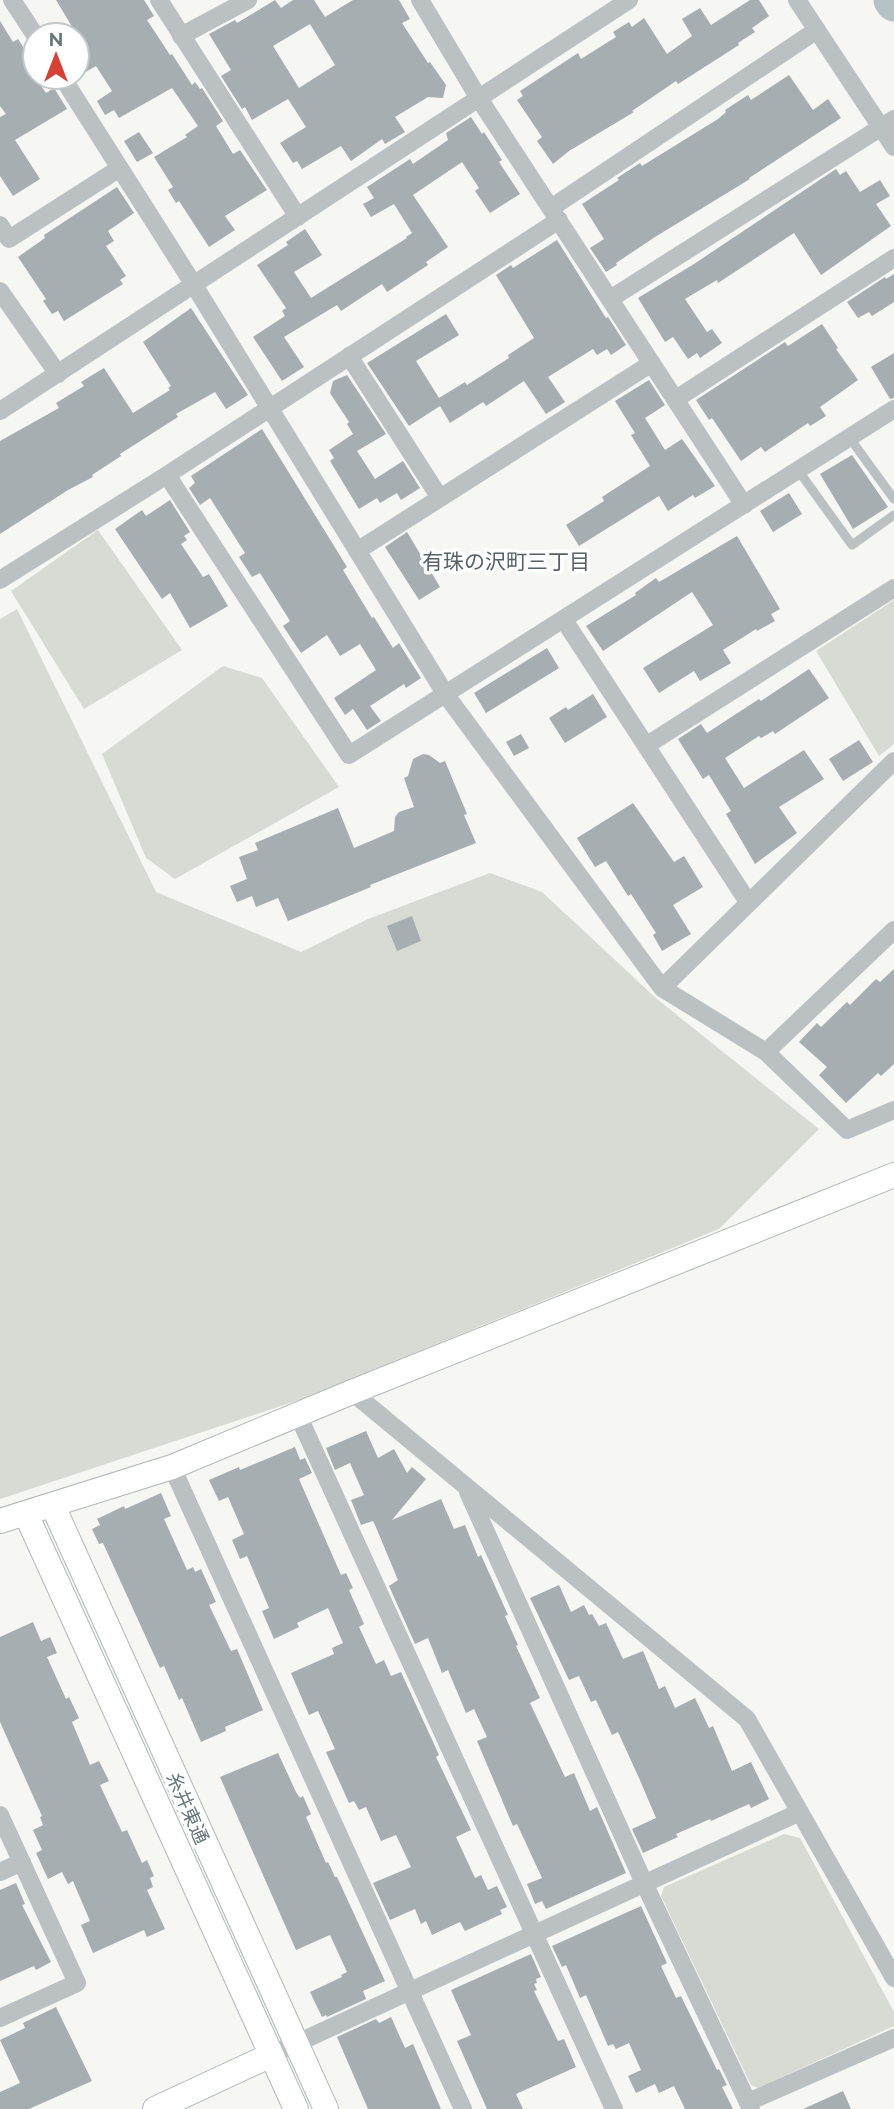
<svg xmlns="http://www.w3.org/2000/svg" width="894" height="2109" font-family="Raleway,'Noto Sans JP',sans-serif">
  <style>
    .green { fill: #d7dbd3 }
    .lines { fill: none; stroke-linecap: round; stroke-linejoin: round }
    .river { stroke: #b6c3c6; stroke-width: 37 }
    .building { fill: #a6aeb2; fill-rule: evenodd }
    .secondary-casing { stroke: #b0b7ba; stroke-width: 26 }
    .lane { stroke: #bbc1c3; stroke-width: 9 }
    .street { stroke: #bbc1c3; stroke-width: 18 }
    .secondary { stroke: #fff; stroke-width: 24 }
    .labels { text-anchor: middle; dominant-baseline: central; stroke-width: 7; stroke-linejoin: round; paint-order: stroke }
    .street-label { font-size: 19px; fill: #64757c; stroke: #fff }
    .neighbourhood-label { font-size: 21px; fill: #556268; stroke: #fff }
  </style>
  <rect width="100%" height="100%" fill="#f6f6f3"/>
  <path class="green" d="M98 530 182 650 84 709 11 591Z
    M894 600V744L879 756 816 651Z
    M17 609 156 892 301 952 368 919 490 873 542 892 657 999 819 1129 719 1229 299 1400 0 1499V619Z
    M223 666 262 678 339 787 175 879 146 858 102 754Z
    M784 1834 800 1838 894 2012V2026L758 2088 751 2085 661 1896 664 1887Z"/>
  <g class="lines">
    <path class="river" d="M892 0 894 3"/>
  </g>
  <path class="building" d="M56 0H144L154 16 147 20 170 55 172 54 192 85 195 82 200 89 202 88 223 121 216 126 233 154 240 150 267 190 225 216 235 230 209 247 179 201 176 203 168 190 173 187 154 157 187 137 185 135 198 126 172 88 119 118 114 110 105 115 97 101 112 91 96 66 77 77V35Z
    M275 0 281 8 293 0H314L325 17 353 0H399L410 19 402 23 428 63 430 62 446 85 443 98 428 97 395 117 405 132 385 144 382 139 351 161 341 146 302 169 297 161 293 163 280 143 306 127 288 99 252 120 245 107 242 109 221 76 231 70 209 34 235 20 237 23ZM310 24 335 65 299 88 273 46Z
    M750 0H759L769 16 752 28 755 32 738 43 739 45 678 84 676 81 632 111 634 112 569 151 553 164 537 141 542 137 517 100 523 96 520 91 578 53 581 59 616 37 613 32 629 22 632 27 644 18 667 54 692 36 682 19 700 8 711 25Z
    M0 21 13 42 18 39 32 60 28 63 35 77 46 93 54 88 67 109 15 140 40 179 13 196 0 176V117L6 114 0 106Z
    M789 75 813 110 828 99 841 118 749 178 750 179 655 237 616 263 617 265 606 272 590 248 604 239 582 204 619 180 617 178 640 163 642 166 718 119 726 112 725 110 748 95 751 100Z
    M471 117 482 134 484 132 502 160 499 162 520 194 490 213 475 191 479 188 462 162 413 195 448 247 426 262 428 265 387 292 382 284 341 311 337 305 284 337 304 367 282 381 253 337 285 316 282 311 286 308 257 265 288 245 286 242 305 229 322 255 294 272 311 298 407 238 406 237 412 233 394 204 371 217 363 204 374 198 367 187 410 159 413 164 448 140 446 133Z
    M139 132 153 153 137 162 124 141Z
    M836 169 840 175 846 171 860 192 880 180 890 196 876 204 891 226 821 275 794 233 718 283 717 280 685 299 707 332 712 329 722 343 700 358 697 353 688 359 673 337 665 342 638 298 694 264Z
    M117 187 134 213 108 231 114 241 106 246 126 276 120 280 123 284 64 321 58 311 52 314 43 301 46 299 18 257 45 238 44 235Z
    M557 240 606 318 608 317 626 345 611 355 607 349 597 355 593 349 548 377 565 402 546 414 524 381 486 406 483 402 450 423 440 406 409 426 367 363 446 314 459 335 416 361 439 398 465 382 467 385 509 358 508 355 534 338 496 275 511 265 513 268Z
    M894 274V302L872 316 869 312 858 318 847 302 885 277 886 279Z
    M191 308 248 395 226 409 215 392 176 414 178 417 120 454 121 456 92 475 93 477 68 490 0 534V441L59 408 56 403 84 386 81 382 104 368 133 413 170 390 168 388 171 386 143 342Z
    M822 324 838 348 836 349 858 380 820 407 826 416 810 426 808 423 765 452 761 447 741 461 712 418 709 420 696 400 785 342 788 346Z
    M894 353V398L890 399 871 367Z
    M347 375 386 434 357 451 375 479 403 461 420 488 401 500 397 493 380 503 377 498 359 509 330 461 334 458 329 450 353 434 347 424 349 422 330 393 333 381Z
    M649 380 665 405 645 418 665 450 682 439 715 486 695 498 693 495 668 511 659 496 579 546 566 525 604 501 602 497 650 466 631 435 635 433 615 401Z
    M262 429 347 567 343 570 372 618 374 617 393 648 399 643 421 678 406 688 404 684 370 706 381 721 367 730 353 709 345 715 334 698 376 670 360 644 340 656 327 635 301 653 283 626 290 621 260 573 252 577 239 557 245 553 210 498 200 505 189 488 195 483 191 476Z
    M852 455 888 507 853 529 820 474Z
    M789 493 802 514 773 532 760 511Z
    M170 500 190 532 184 536 187 540 181 544 203 577 209 574 228 606 190 628 170 593 162 599 115 529 142 510 146 516Z
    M407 532 440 587 419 600 385 547Z
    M737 536 780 609 771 614 775 621 757 631 756 629 723 650 731 663 700 681 694 671 659 693 643 668 713 625 692 592 603 651 586 626 636 595 635 593 656 578 659 582Z
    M547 648 559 668 486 713 474 693Z
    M809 669 829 698 775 734 773 731 761 738 759 736 725 758 744 788 804 750 824 779 779 807 797 833 755 864 726 814 731 811 709 775 703 779 678 739 701 724 707 733 759 699 761 701Z
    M593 694 607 717 565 743 549 718 566 707 568 710Z
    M521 734 529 748 514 756 506 742Z
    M859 740 873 762 843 781 829 759Z
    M423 754 429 755 440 763 445 761 467 814 464 815 476 843 370 885 371 887 288 921 278 898 256 907 252 896 237 902 230 886 247 879 239 857 258 850 255 843 338 808 354 848 394 831 395 817 399 812 414 807 404 778 408 776 413 759Z
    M633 803 674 862 684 856 703 887 673 905 691 934 662 951 653 935 656 933 631 894 628 896 606 861 595 867 577 838Z
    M412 916 421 941 397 951 387 926Z
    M894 969V1064L881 1076 878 1073 846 1103 819 1075 827 1067 799 1042 817 1023 821 1027 847 1002 850 1005 876 979 880 982Z
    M366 1431 378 1458 394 1449 407 1473 412 1467 426 1479 392 1520 441 1499 454 1529 465 1525 478 1557 481 1555 508 1615 505 1616 518 1645 516 1646 540 1698 530 1703 565 1777 574 1773 590 1811 597 1807 626 1873 546 1909 542 1901 535 1904 527 1884 542 1878 517 1824 513 1826 477 1741 487 1737 474 1709 466 1713 448 1670 442 1673 428 1638 415 1644 389 1586 398 1580 375 1525 373 1521 361 1525 351 1500 364 1495 350 1463 335 1470 326 1448Z
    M295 1447 300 1460 305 1458 312 1473 299 1479 341 1575 346 1573 353 1588 349 1590 364 1624 359 1627 376 1664 384 1660 391 1676 401 1672 439 1755 436 1757 471 1830 456 1837 475 1878 481 1875 488 1890 497 1886 507 1907 500 1910 502 1914 465 1931 460 1922 432 1935 426 1921 421 1924 415 1909 390 1920 373 1883 411 1867 396 1835 381 1841 366 1807 359 1810 354 1801 349 1803 326 1752 335 1749 318 1711 309 1715 291 1673 334 1654 332 1648 343 1643 328 1608 297 1623 299 1627 274 1639 262 1611 269 1608 247 1556 240 1559 232 1540 244 1534 228 1497 219 1501 209 1480 239 1467 240 1470Z
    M161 1493 171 1516 164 1519 187 1570 193 1567 195 1572 201 1569 216 1602 209 1605 231 1651 237 1649 263 1710 225 1727 226 1731 201 1742 182 1698 179 1700 164 1666 160 1668 103 1543 99 1544 92 1529 100 1525 97 1519 124 1506 125 1509Z
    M559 1585 571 1612 584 1605 589 1615 592 1614 599 1626 606 1623 623 1659 643 1651 659 1689 665 1686 675 1708 695 1698 709 1728 713 1726 732 1771 751 1762 769 1799 751 1808 749 1804 711 1821 710 1819 676 1834 678 1837 643 1853 632 1829 656 1818 639 1778 618 1732 612 1735 596 1700 591 1702 579 1676 569 1680 530 1598Z
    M33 1622 41 1641 50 1637 57 1653 47 1657 66 1699 69 1697 79 1718 72 1722 90 1765 99 1761 109 1781 100 1785 122 1832 127 1830 142 1863 147 1860 154 1876 150 1878 153 1887 147 1890 165 1929 147 1937 144 1930 93 1953 81 1925 90 1921 73 1881 68 1884 62 1872 48 1879 36 1853 42 1850 33 1830 43 1825 40 1817 42 1816 0 1722V1637Z
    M278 1753 296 1792 300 1798 303 1796 311 1814 306 1817 326 1863 328 1862 335 1877H337L385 1981 363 1991 366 1999 327 2017 326 2015 322 2017 310 1992 342 1977 341 1975 347 1972 330 1935 296 1950 220 1777Z
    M16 1883 25 1904 22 1905 51 1962 36 1970 34 1966 0 1981V1890Z
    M641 1906 667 1963 661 1966 676 1998 681 1996 717 2070 719 2069 727 2085 722 2087 733 2109H685L674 2086 659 2093 655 2084 636 2093 628 2076 641 2070 629 2043 616 2049 613 2044 608 2046 586 1995 580 1998 566 1965 562 1967 552 1946Z
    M531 1954 541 1977 536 1979 537 1983 534 1984 537 1990 534 1991 558 2041 564 2039 576 2067 516 2094 523 2109H487L457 2041 471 2035 451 1990Z
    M56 2007 92 2081 29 2109H0V2092L20 2083 0 2040 25 2028 23 2023Z
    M391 2017 405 2048 413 2044 441 2109H368L337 2037 376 2019 379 2023Z
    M843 2091 851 2109H803Z"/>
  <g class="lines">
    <g class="secondary-casing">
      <path id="secondary" d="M53 1506 326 2109
        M26 1514 296 2109
        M0 1521 172 1467 352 1392 894 1175
        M155 2109 271 2055"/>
    </g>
    <path class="lane" d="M849 437 894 499
      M798 470 852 545 894 515"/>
    <path class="street" d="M12 0 35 35
      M159 0 298 217
      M420 0 478 97 744 505
      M797 0 894 147
      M181 36 248 0
      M62 77 194 285 446 695 662 988 766 1052 847 1130 894 1110
      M551 208 817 30
      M0 225 9 239 120 168
      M0 291 58 374
      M610 299 894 119
      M349 356 440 498
      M676 399 894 258
      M0 411 629 0
      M167 475 349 755 894 409
      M357 551 652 363
      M0 580 167 475 559 220
      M564 620 748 902
      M647 745 894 588
      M662 988 894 761
      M766 1052 894 930
      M352 1392 747 1719 894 1978
      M298 1415 614 2109
      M172 1467 463 2109
      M468 1492 645 1885 751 2109
      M0 1815 77 1983 0 2018
      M0 1872 22 1862
      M271 2055 800 1812
      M748 2102 894 2038"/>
    <use href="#secondary" class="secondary"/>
  </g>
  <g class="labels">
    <g class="street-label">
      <text transform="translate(188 1808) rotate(66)">糸井東通</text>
    </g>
    <g class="neighbourhood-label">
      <text x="506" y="561">有珠の沢町三丁目</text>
    </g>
  </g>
  <g transform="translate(56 56)"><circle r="33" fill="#ffffff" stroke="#c1c8cb" stroke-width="2"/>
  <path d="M0-5L12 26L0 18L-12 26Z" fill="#d64134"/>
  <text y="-10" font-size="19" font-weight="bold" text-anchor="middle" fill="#64757c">N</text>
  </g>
</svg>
